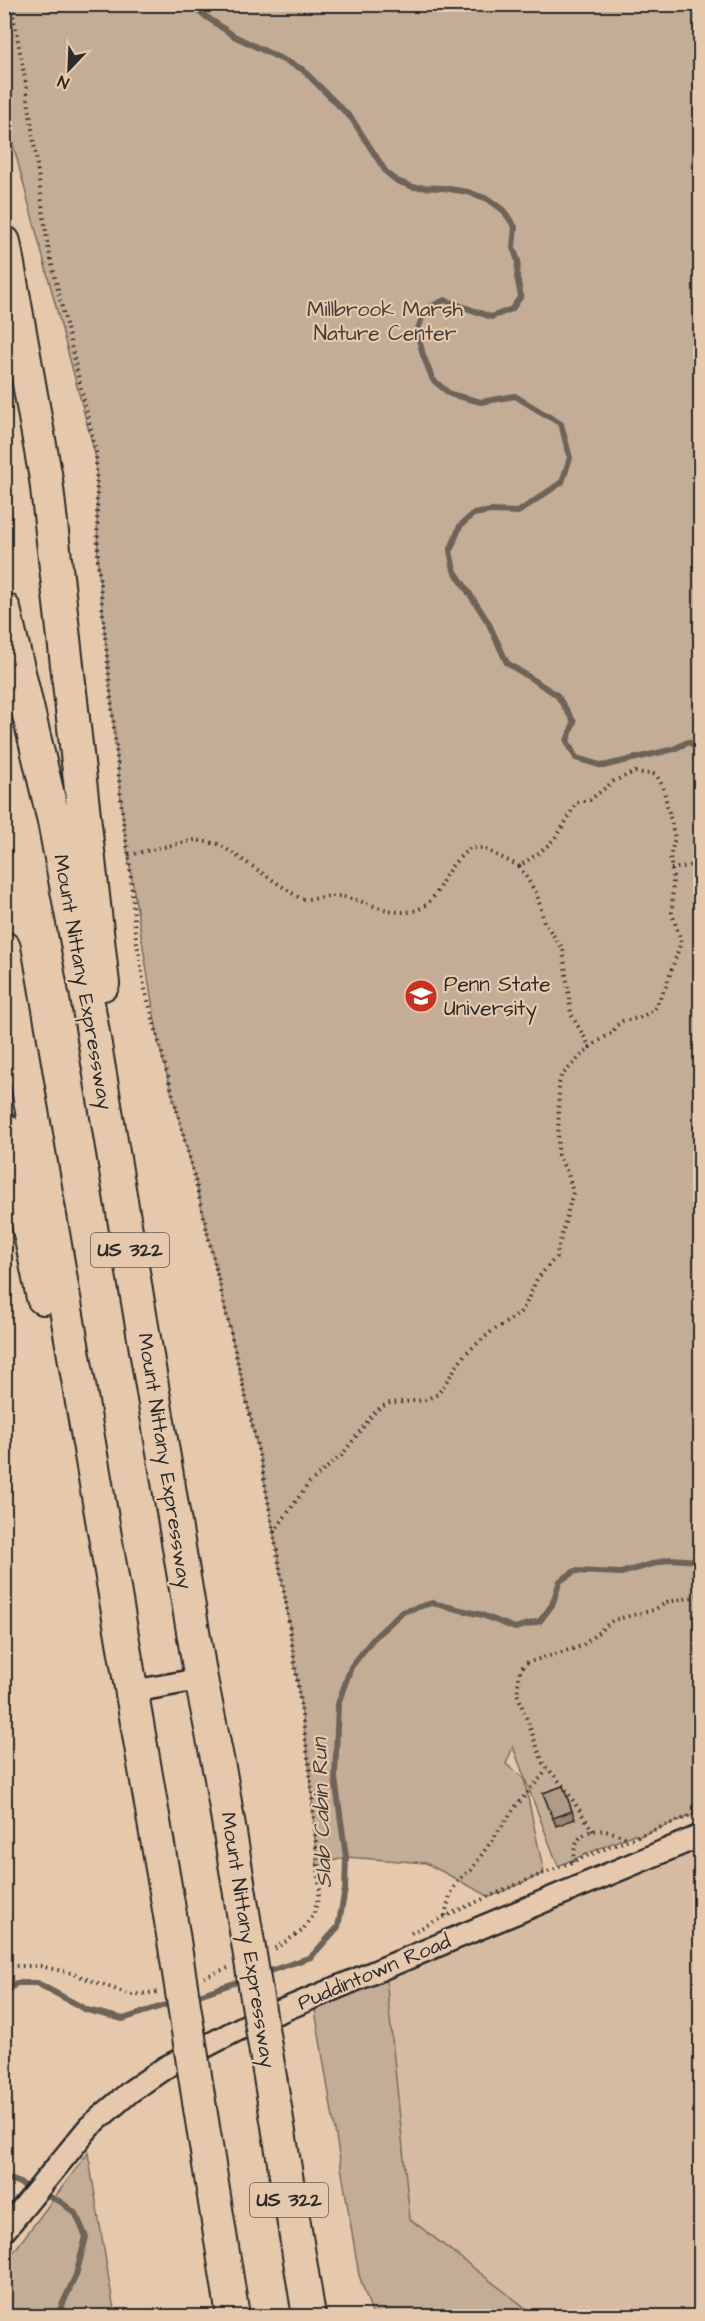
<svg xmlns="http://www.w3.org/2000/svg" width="705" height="2321" font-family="'Architects Daughter',sans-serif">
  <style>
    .built { fill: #d6bba2 }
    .green { fill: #c4ad96; stroke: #786c60; stroke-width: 1.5 }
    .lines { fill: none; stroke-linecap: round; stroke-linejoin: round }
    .stream { stroke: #6e6359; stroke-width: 6 }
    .minor-casing { stroke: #2b2b2b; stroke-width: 26 }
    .highway-casing { stroke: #2b2b2b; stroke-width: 36 }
    .path { stroke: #2b2b2b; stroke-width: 4; stroke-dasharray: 1.5 4.5; stroke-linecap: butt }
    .minor { stroke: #e6c9ad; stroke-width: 21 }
    .highway { stroke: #e6c9ad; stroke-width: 32 }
    .highway-bridge-casing { stroke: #2b2b2b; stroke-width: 36; stroke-linecap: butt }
    .highway-bridge { stroke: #e6c9ad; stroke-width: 32 }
    .wall { fill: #968474; stroke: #2b2b2b; stroke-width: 1.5 }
    .building { fill: #af9a87; stroke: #2b2b2b; stroke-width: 1.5 }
    .labels { text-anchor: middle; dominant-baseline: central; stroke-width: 4.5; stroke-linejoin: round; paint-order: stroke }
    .shield { fill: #e6c9ad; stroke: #635a52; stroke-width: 1.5 }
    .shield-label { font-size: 20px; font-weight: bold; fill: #2b2b2b }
    .park-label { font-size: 21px; fill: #423e3b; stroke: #e6c9ad }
    .street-label { font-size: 21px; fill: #2b2b2b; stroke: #e6c9ad }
    .poi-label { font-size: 21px; fill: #2b2b2b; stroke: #e6c9ad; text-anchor: start }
    .water-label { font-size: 22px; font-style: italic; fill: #413e3a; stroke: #e6c9ad }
  </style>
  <rect width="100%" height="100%" fill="#e6c9ad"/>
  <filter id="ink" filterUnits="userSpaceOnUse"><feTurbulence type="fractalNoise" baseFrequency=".0167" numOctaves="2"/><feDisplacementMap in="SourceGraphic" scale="12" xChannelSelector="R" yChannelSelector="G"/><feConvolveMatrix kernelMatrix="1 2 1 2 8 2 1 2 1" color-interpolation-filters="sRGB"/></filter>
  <g filter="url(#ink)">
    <path class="built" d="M700 1848V2316H373L359 2275 373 1985 633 1874Z"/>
    <path class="green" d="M696 4 700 11V1812L637 1837 634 1834 558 1866 513 1747 506 1764 524 1779 544 1873 490 1897 426 1863 346 1857 317 1866 310 1771 287 1609 262 1467 194 1175 159 1045 124 830 98 564 96 458 5 114 4 5Z
      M385 1968 410 2219 536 2316H373L359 2275 313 1998Z
      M88 2153 115 2316H5V2263Z"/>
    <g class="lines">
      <path class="stream" d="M188 4 234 36 302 69 352 119 386 172 397 181 413 187 443 188 468 192 488 199 503 210 515 227 513 247 518 261 517 277 521 296 512 309 491 317 445 300 425 309 417 332 423 355 433 380 450 394 481 402 515 396 561 424 570 458 562 482 518 512 491 511 473 514 460 526 450 551 454 570 488 622 507 663 557 695 574 722 567 741 576 758 603 766 674 749 688 742 700 749
        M700 818 696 833 700 854
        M261 1974 311 1957 338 1927 345 1890 346 1857 335 1778 338 1704 351 1667 373 1639 402 1612 432 1603 482 1615 515 1628 540 1621 552 1605 560 1581 575 1571 621 1573 670 1559 700 1561
        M4 1996 16 1983H37L87 2010 123 2019 174 2002
        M193 1997 246 1979
        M4 2176 61 2202 76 2214 86 2237 76 2275 57 2316"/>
      <g class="minor-casing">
        <path id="minor" d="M130 1692 201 1679
          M4 2231 89 2127 131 2091 166 2067 245 2026 700 1836"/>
      </g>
      <g class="highway-casing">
        <path id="highway" d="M4 242 46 479 103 984
          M4 609 54 821 86 991 201 1679 221 1778 240 1894
          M4 948 170 1915
          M4 1129 16 1164 43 1298
          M271 2083 309 2316
          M200 2108 233 2316"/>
      </g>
      <path class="path" d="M11 4 26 84 48 247 96 452 98 564 124 830 129 855 135 931 144 985 194 1175 262 1467 287 1609 310 1771 320 1891 314 1913 302 1931 274 1949
        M635 772 653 774 657 776 663 787 675 838 670 856 673 879 672 913 681 942 666 986 654 1010 639 1018 623 1021 617 1025 613 1032 590 1047 571 1014 563 949 544 922 537 894 519 866C553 845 558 837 576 803L590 800 614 781Z
        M129 855 195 840 219 844 301 899C314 900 327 895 338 896 368 899 406 928 431 900 438 892 442 881 448 872 454 862 462 855 470 848H482L519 866
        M671 869 700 864
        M274 1532 309 1483 342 1455 373 1414 381 1407 390 1403 425 1400 438 1394 465 1354 491 1332 519 1314 525 1306 537 1279 556 1257 573 1192 568 1174 558 1155 559 1084 561 1076 590 1047
        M593 1831 564 1787 543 1763 517 1693 520 1670 526 1663 582 1646 613 1620 654 1610 667 1602 694 1597 700 1594
        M573 1862C573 1824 603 1826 629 1839
        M445 1916C449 1896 453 1882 471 1870L516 1806 547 1770
        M411 1933C504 1886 603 1850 700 1812
        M4 1967 9 1966H40L71 1973 131 1995 157 1992
        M204 1977 228 1968"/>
      <use href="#minor" class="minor"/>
      <use href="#highway" class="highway"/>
      <g class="highway-bridge-casing">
        <path id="highway-bridge" d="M240 1894 271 2083
          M170 1915 200 2108"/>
      </g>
      <use href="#highway-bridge" class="highway-bridge"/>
    </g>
    <path class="wall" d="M563 1786 575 1819 556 1826 543 1793Z"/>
    <path class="building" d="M563 1786 572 1811 553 1818 543 1793Z"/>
  </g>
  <defs>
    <g id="university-disc" transform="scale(1.725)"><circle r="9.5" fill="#c8321e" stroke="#e6c9ad"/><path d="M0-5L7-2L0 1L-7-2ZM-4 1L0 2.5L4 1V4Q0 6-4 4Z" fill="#fff"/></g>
  </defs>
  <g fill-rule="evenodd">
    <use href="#university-disc" x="421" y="996"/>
  </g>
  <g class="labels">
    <g class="shield">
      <rect x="91" y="1233" width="78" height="34" rx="4.5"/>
      <rect x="250" y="2183" width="78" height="34" rx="4.5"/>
    </g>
    <g class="shield-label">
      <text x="130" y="1250">US 322</text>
      <text x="289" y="2200">US 322</text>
    </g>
    <g class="park-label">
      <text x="385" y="309">Millbrook Marsh<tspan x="385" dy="24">Nature Center</tspan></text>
    </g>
    <g class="street-label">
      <text transform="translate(83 982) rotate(80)">Mount Nittany Expressway</text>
      <text transform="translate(165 1461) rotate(81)">Mount Nittany Expressway</text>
      <text transform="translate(248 1940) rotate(81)">Mount Nittany Expressway</text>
      <text transform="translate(374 1972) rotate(-23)">Puddintown Road</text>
    </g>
    <g class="poi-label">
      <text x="444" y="984">Penn State<tspan x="444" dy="24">University</tspan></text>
    </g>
    <g class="water-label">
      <text transform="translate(322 1813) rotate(-92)">Slab Cabin Run</text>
    </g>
  </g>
  <rect width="705" height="2321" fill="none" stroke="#e6c9ad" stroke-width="24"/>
  <rect x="12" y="12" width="681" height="2297" fill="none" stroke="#2b2b2b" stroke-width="2" filter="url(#ink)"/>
  <g transform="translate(69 69) rotate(203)" stroke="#e6c9ad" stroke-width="4.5" paint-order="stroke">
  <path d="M0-4.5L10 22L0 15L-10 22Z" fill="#2b2b2b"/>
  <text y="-9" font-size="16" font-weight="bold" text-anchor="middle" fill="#2b2b2b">N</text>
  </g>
</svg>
